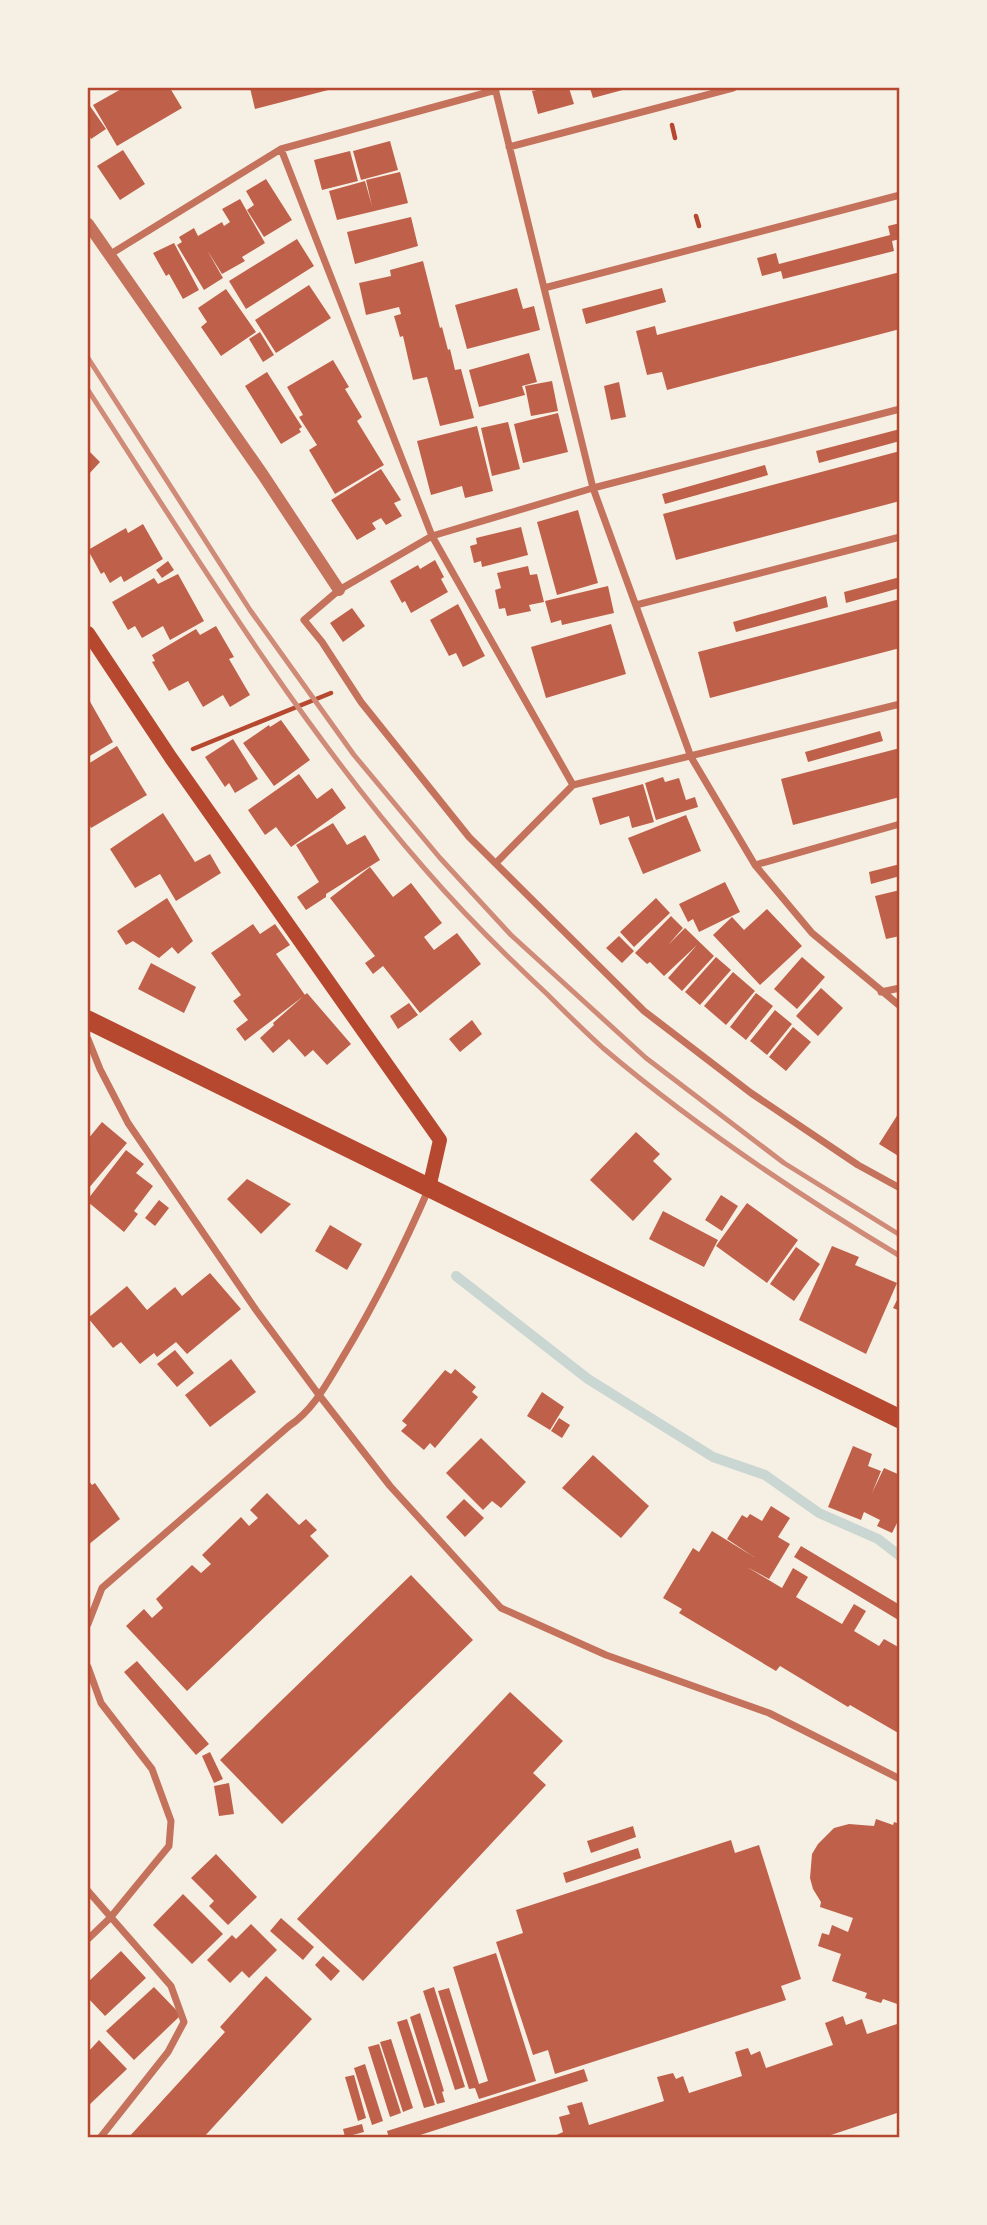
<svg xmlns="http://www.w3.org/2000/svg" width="987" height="2225" font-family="Overpass,sans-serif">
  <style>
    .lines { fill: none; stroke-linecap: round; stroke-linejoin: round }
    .stream { stroke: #c9d6d2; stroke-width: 10 }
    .building { fill: #bf614a }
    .path { stroke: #b5482f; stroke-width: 4.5 }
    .minor { stroke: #c5725c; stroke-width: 7 }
    .tertiary { stroke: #c5725c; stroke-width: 12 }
    .secondary { stroke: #b5482f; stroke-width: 14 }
    .trunk { stroke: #b5482f; stroke-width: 19 }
    .rail { stroke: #cf8b77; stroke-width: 5 }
    .neatline { fill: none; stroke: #b5482f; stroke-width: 2.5 }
  </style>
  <rect width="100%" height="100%" fill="#f6efe4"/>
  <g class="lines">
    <path class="stream" d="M456 1276 588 1379 713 1457 765 1475 819 1513 878 1539 900 1556"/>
  </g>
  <path class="building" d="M123 88H170L182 108 117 146 93 105Z
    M250 88H336L255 109Z
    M546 88H569L574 104 538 114 532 91Z
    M590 88H630L593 98Z
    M90 106 106 129 91 139 88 134V107Z
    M390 141 398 170 361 180 353 151Z
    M123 150 145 184 120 200 97 166Z
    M350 151 358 181 322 190 314 160Z
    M400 172 408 203 337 220 329 191 365 181 372 206 366 180Z
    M266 179 292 220 264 237 247 210 254 205 246 191Z
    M240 199 265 243 242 257 245 261 222 274 207 250 223 278 204 290 177 245 182 242 179 237 194 228 198 236 222 222 224 226 230 222 222 209Z
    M411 217 418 246 355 264 347 232Z
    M900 223V239L892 241 894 251 783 279 781 271 762 276 757 258 776 253 779 264 890 235 888 226Z
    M297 239 314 266 246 309 229 281Z
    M174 243 199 290 183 299 169 274 166 276 153 253Z
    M423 261 440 328 442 327 448 350 450 349 455 370 461 369 474 418 440 426 427 377 413 380 403 336 400 337 394 316 401 314 399 307 366 315 359 283 391 276 390 270Z
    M900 272V329L667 390 662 372 647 375 636 331 655 326 657 335Z
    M309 285 331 318 276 353 255 320Z
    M517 288 523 309 534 306 540 330 467 349 455 305Z
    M662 288 666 302 586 324 582 309Z
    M226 289 256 332 221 356 201 327 207 322 198 308Z
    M260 332 274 355 263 362 249 339Z
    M529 353 537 382 522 386 525 395 479 407 469 370Z
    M333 360 349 387 345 389 362 417 357 421 384 465 335 494 309 450 317 445 299 417 303 415 287 387Z
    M267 372 302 427 299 429 301 432 281 444 245 386Z
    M552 381 558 411 531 416 525 386Z
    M619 382 626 417 611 420 604 386Z
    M558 413 568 452 523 463 514 424Z
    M508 422 520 469 492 476 481 428Z
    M477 426 493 491 465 498 462 486 431 495 417 441Z
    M900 429V441L819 463 816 451Z
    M88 450 100 462 88 475Z
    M900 451V501L676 560 663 514Z
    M765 465 768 475 665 504 662 494Z
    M381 469 401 500 394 503 402 516 386 525 381 518 372 523 376 529 357 540 331 500Z
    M578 510 598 583 557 595 537 522Z
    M143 524 163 559 124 582 121 576 110 583 104 572 101 574 88 550 126 528 128 533Z
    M521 527 528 555 482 567 481 561 474 563 470 546 477 544 476 538Z
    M435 560 444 577 441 579 448 592 411 613 405 601 402 603 390 581 418 565 420 569Z
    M168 561 174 570 162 578 156 570Z
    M528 566 530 575 537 574 544 602 529 605 531 611 507 616 505 608 499 609 495 590 501 588 497 573Z
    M178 574 204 621 170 640 163 626 142 638 135 626 128 630 112 602 154 578 158 584Z
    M900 577V588L846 603 844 592Z
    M608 586 614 613 562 625 561 620 551 623 545 601Z
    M826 596 828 607 736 632 733 622Z
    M900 599V648L710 698 698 652Z
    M458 604 485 656 463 667 456 653 449 656 430 620Z
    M352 608 365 626 343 642 330 623Z
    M611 624 626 674 546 698 531 647Z
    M216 626 234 657 229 659 250 695 230 707 223 695 203 707 188 681 169 691 152 662 155 661 152 655 196 629 200 635Z
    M88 698 113 742 88 757Z
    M281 720 310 760 274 786 243 743 269 725 270 727Z
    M880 731 883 741 808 762 805 752Z
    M233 739 258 779 235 793 229 783 225 787 205 757Z
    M117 746 147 795 91 828 88 822V764Z
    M900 748V797L793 825 781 779Z
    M299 774 317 799 332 788 346 808 291 847 276 827 265 835 248 810Z
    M663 777 665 782 679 778 686 800 695 797 698 807 656 820 645 783Z
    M643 784 654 822 632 828 629 816 600 825 592 798Z
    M163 813 195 862 210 854 221 873 176 901 160 874 135 888 110 849Z
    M686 815 701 851 643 874 628 838Z
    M333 823 347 845 365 835 380 860 326 894V897L306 910 297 897 319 882 296 845Z
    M900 864V876L871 884 869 872Z
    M370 867 393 897 411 883 442 923 424 937 434 950 457 933 481 964 420 1013 383 966 373 974 365 963 375 956 330 898Z
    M725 882 740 912 699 932 693 919 688 922 679 904Z
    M900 890V936L886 939 875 896Z
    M167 898 193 941 178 954 172 947 159 958 133 941 126 945 117 931Z
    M656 898 670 913 634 947 620 932Z
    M767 909 802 946 760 985 713 935 732 917 744 930Z
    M671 916 683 928 668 945 685 928 714 956 682 991 668 978 697 945 664 976 650 962 647 964 635 953Z
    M253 924 260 934 275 924 290 945 276 954 305 995 245 1041 236 1029 248 1020 233 1001 241 995 211 953Z
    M619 936 634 951 622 963 606 948Z
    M716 957 731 970 700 1005 685 992Z
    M802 957 825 977 797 1009 774 989Z
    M151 963 196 987 184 1013 138 989Z
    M733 972 755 991 726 1025 704 1006Z
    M821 988 843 1008 818 1036 796 1016Z
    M307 993 351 1044 327 1065 313 1050 305 1057 289 1039 273 1053 260 1038 274 1025 273 1023Z
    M756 993 773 1006 746 1040 730 1027Z
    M409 1003 418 1015 398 1029 390 1016Z
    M775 1010 792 1024 767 1055 750 1041Z
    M472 1020 482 1034 460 1052 449 1039Z
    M793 1027 811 1042 786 1071 769 1057Z
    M900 1111V1157L879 1144Z
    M102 1122 127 1143 88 1189V1139Z
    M636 1132 660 1154 653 1161 672 1179 633 1221 590 1180Z
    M126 1150 144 1164 136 1173 153 1186 134 1211 138 1214 124 1232 88 1202V1199Z
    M247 1179 291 1204 261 1234 227 1199Z
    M721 1195 738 1206 722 1231 705 1220Z
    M159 1200 169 1208 155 1226 145 1218Z
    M747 1203 798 1240 767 1283 716 1246Z
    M663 1211 718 1240 704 1267 649 1239Z
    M330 1225 362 1244 347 1270 315 1251Z
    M832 1246 859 1257 855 1265 897 1283 866 1354 799 1320Z
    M796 1247 820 1264 794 1301 770 1284Z
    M210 1273 241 1309 187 1354 176 1342 157 1357 154 1353 140 1364 121 1342 113 1348 88 1318 127 1286 147 1310 175 1287 182 1296Z
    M900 1294V1311L893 1308Z
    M175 1350 194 1373 177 1387 157 1364Z
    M231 1359 256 1392 210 1427 185 1395Z
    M455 1369 476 1387 472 1392 478 1397 435 1448 430 1443 424 1450 401 1431 407 1425 402 1421 445 1370 451 1374Z
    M542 1392 564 1407 550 1430 527 1416Z
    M559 1418 570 1425 562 1438 551 1431Z
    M481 1438 526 1482 501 1508 492 1501 483 1510 446 1473Z
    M853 1446 872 1454 868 1466 881 1471 872 1493 884 1468 900 1475V1517L892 1533 877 1526 880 1520 864 1512 861 1520 828 1507Z
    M593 1455 649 1506 621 1538 562 1488Z
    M88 1480 92 1485 95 1483 120 1519 88 1545Z
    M267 1493 299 1525 306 1519 317 1530 310 1536 329 1556 187 1691 126 1626 144 1609 152 1618 163 1608 156 1599 192 1565 201 1573 211 1564 202 1555 241 1517 249 1526 258 1518 250 1510Z
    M464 1499 484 1518 465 1537 446 1517Z
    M771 1506 790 1518 778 1537 790 1544 769 1579 747 1567 782 1588 793 1568 808 1577 796 1597 842 1624 854 1604 866 1611 854 1631 879 1646 884 1639 900 1648V1734L850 1705 848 1707 780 1666 776 1671 679 1613 682 1609 663 1598 693 1548 699 1552 712 1531 754 1557 727 1539 742 1515 747 1518 750 1514 762 1521Z
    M801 1546 900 1605V1621L794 1557Z
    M411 1575 473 1640 282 1824 220 1760Z
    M137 1661 209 1744 196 1755 124 1672Z
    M510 1692 563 1741 533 1773 546 1785 363 1981 297 1919Z
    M210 1752 223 1779 214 1783 202 1756Z
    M229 1783 234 1814 219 1816 214 1786Z
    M876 1819 893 1825 894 1822 900 1824V2005L883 1999 881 2003 865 1998 867 1993 832 1981 841 1954 818 1946 822 1933 829 1935 832 1925 848 1932 853 1918 820 1907 821 1902 813 1889 810 1878 812 1854 818 1844 834 1828 849 1824 874 1826Z
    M633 1826 636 1837 591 1853 587 1841Z
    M731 1840 735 1853 759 1845 801 1979 781 1986 786 2000 555 2074 548 2050 533 2055 496 1942 523 1933 516 1910Z
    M638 1848 641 1858 566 1883 563 1873Z
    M216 1854 257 1897 228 1925 209 1906 214 1901 191 1878Z
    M183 1894 223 1934 192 1964 153 1925Z
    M281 1918 314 1947 303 1960 270 1931Z
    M251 1924 277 1950 249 1978 242 1971 230 1983 207 1960 232 1935 236 1939Z
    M121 1951 146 1978 105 2016 88 1998V1982Z
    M496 1953 536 2081 479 2099 475 2088 469 2089 438 1991 449 1988 479 2084 488 2081 453 1967Z
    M323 1956 340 1971 331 1981 315 1965Z
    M266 1976 312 2019 203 2138H128L225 2032 220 2027Z
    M154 1987 181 2015 134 2060 106 2031Z
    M434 1987 465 2087 455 2090 423 1991Z
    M420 2013 444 2091 442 2092 445 2102 437 2104 410 2017Z
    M843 2016 846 2025 862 2019 867 2034 900 2023V2112L822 2138H550L563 2132 559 2117 570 2114 567 2106 582 2102 589 2125 664 2101 657 2077 673 2073 676 2079 683 2076 689 2093 742 2076 735 2052 748 2048 751 2055 760 2051 766 2068 833 2045 825 2023Z
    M407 2019 435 2105 424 2108 397 2022Z
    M391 2039 413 2108 403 2112 380 2042Z
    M99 2040 127 2069 88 2106V2052Z
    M379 2044 401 2113 390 2117 368 2047Z
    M365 2064 383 2121 372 2125 354 2068Z
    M584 2069 588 2081 411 2138H389L387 2131Z
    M354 2075 366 2118 358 2121 345 2077Z
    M362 2124 364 2132 345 2137 343 2129Z"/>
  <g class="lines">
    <path class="path" d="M672 125 675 138
      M696 216 699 226
      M193 749 331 693"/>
    <path class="minor" d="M495 88 593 488 691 757 755 865 812 933 900 1006
      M509 147 733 88
      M281 149 432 536 573 785
      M109 255 281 149 496 90
      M544 288 900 195
      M900 409 593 488 432 536 339 590 304 620 322 642 361 702 469 837 644 1011 751 1093 858 1165 900 1188
      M636 605 900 537
      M497 862 573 785 900 704
      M755 865 900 824
      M881 992 900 988
      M88 1039 100 1069 128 1123 256 1310 319 1395 390 1486 501 1608 606 1655 769 1713 900 1779
      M88 1624 102 1588 289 1426C313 1410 326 1385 341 1360 375 1304 403 1248 429 1188
      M88 1667 101 1703 152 1769 171 1821 169 1846 110 1918 88 1939
      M88 1891 171 1986 184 2022 168 2052 100 2138"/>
    <path class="tertiary" d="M88 224 263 475 339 590"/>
    <path class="secondary" d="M88 633 171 758 440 1140 429 1188"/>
    <path class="trunk" d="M88 1020 900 1419"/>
    <path class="rail" d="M88 358 250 610 354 755 440 858 511 935 646 1058 784 1163 900 1235
      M88 390C194 553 296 721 424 868 462 912 504 954 547 994 565 1012 584 1031 603 1048 695 1126 797 1194 900 1256"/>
  </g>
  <rect width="987" height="2225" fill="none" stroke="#f6efe4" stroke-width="178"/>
  <rect x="89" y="89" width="809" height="2047" class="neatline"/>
</svg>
